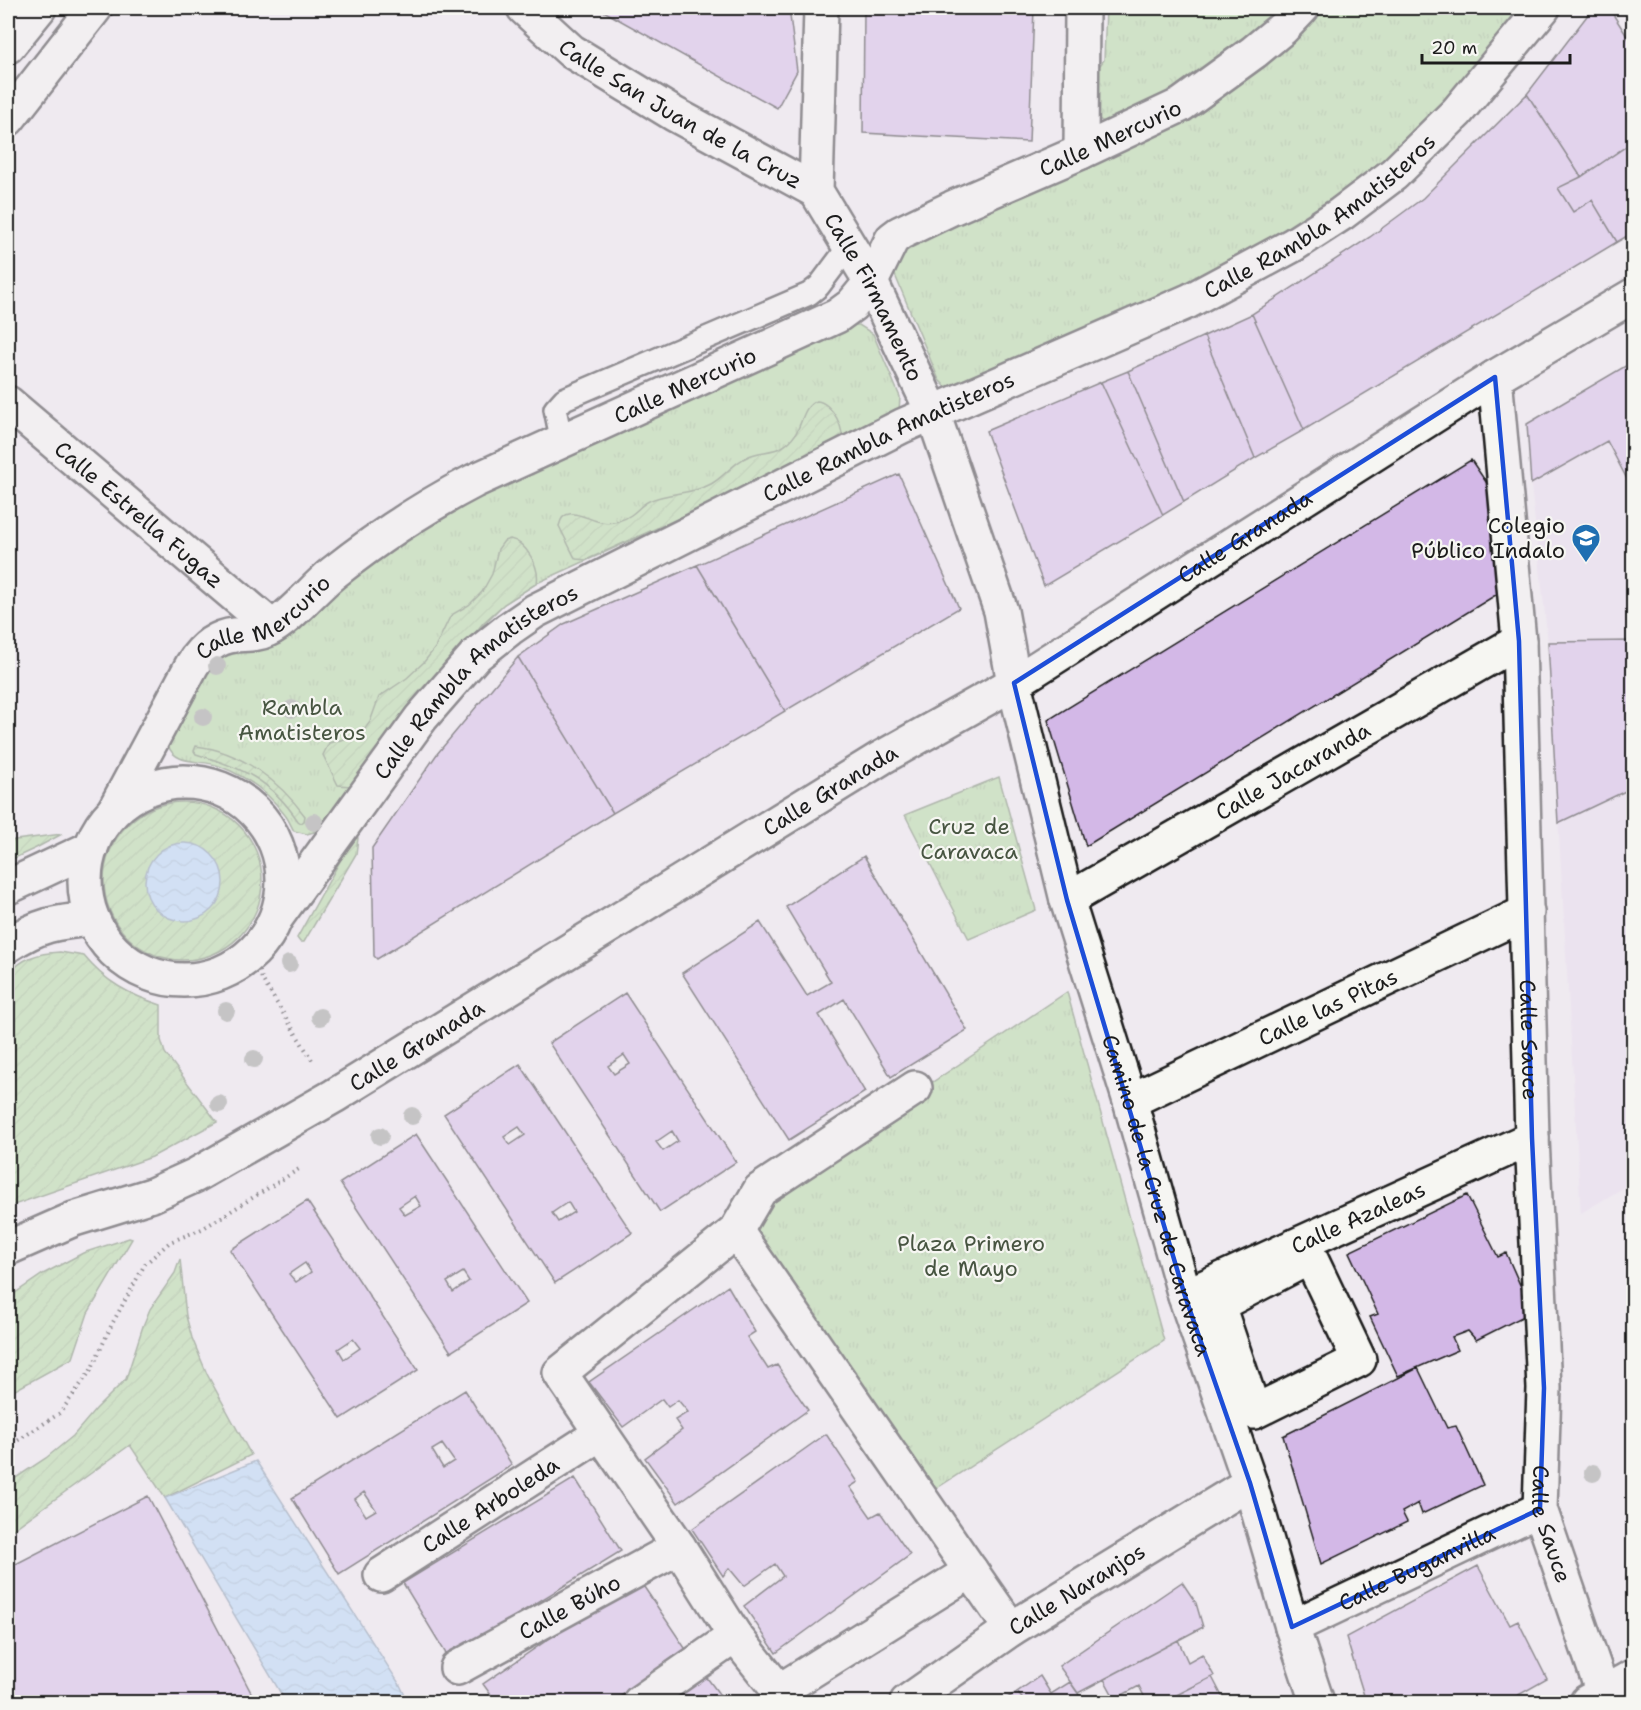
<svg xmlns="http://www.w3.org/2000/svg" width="1641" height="1710" font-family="'Shantell Sans',sans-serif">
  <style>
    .built { fill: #e7dbed }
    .park { fill: url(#park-tufts); stroke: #647a5a; stroke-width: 1.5 }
    .garden { fill: url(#garden-furrows); stroke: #647a5a; stroke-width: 1.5 }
    .water { fill: url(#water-waves); stroke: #748ca1; stroke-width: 1.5 }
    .building { fill: #d3b8e7; stroke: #1c1c1c; stroke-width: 1.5; fill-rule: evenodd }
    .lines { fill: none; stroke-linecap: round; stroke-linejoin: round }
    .lane-casing { stroke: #1c1c1c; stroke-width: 26 }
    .street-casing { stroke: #1c1c1c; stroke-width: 38 }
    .secondary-casing { stroke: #1c1c1c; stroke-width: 38 }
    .primary-casing { stroke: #1c1c1c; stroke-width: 38 }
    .path { stroke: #1c1c1c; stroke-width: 4; stroke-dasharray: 1.5 4.5; stroke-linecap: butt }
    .lane { stroke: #f6f6f2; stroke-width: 21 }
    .street { stroke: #f6f6f2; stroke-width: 33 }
    .secondary { stroke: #f6f6f2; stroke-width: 33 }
    .primary { stroke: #f6f6f2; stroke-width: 33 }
    .tree { fill: #939890 }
    .marked { fill: none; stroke: #1d4ed8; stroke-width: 4.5; stroke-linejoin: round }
    .labels { text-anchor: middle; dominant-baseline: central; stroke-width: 4.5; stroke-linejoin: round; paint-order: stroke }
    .street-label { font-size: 22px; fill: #1c1c1c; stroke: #f6f6f2 }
    .poi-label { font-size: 22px; fill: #1c1c1c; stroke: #f6f6f2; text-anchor: end }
    .park-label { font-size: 22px; fill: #475541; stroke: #f6f6f2 }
  </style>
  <defs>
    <pattern id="park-tufts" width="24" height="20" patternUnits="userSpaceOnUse" patternTransform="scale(1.5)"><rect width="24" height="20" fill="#acd998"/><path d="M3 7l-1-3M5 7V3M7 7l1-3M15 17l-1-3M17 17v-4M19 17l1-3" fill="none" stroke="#93ba82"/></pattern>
    <pattern id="garden-furrows" width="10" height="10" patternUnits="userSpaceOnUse" patternTransform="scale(1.5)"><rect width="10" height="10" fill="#acd998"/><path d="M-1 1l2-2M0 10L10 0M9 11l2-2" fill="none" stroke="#93ba82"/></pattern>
    <pattern id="water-waves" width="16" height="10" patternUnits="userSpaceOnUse" patternTransform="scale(1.5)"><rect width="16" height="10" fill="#afd6f9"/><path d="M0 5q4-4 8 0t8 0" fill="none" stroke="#96b7d5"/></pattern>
  </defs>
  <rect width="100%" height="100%" fill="#efeaf0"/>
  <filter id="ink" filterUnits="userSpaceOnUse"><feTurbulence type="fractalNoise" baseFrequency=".0167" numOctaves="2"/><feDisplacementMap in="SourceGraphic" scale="12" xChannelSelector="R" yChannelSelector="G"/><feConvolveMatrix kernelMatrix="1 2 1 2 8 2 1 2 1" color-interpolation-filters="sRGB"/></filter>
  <g filter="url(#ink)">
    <path class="built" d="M1633 361V1182L1581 1213 1548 642 1531 484 1527 424Z"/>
    <path class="park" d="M1106 8H1289L1186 87 1107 124 1097 118 1093 74 1104 60Z
      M1316 8H1529L1410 143 1265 251 955 389 945 386 939 380 895 275 894 266 901 247 1094 158Z
      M851 325H859L873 334 900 397 899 411 841 445 537 583 504 604 470 638 321 830 307 834 294 831C291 826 289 820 285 815 268 792 246 776 219 766 201 759 175 766 168 745L213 660 228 652 257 650 266 648 384 550 441 514Z
      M999 777 1036 910 969 939 905 815Z
      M1067 992 1164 1341 934 1490 753 1227 757 1200Z"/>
    <path class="garden" d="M816 401C832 401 847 432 841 445L586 560 576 559 574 556 559 526C564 502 587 520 601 522 611 524 623 521 631 515 637 511 642 504 649 501 668 492 691 495 711 484 724 477 733 463 747 457 758 451 771 453 782 447 805 434 798 409 816 401Z
      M510 539C526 542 540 567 537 583L504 604 483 623 356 781 351 786 338 785 323 755 329 743 352 737 364 730 370 722 379 697 407 678 424 662 435 648 449 619 453 614 469 605 482 592 492 574 498 549 504 541Z
      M196 746C241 751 279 781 305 816L304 821 301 823 298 821C270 779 242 768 196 754L194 751Z
      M104 881a79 79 0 1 1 158 0a79 79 0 1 1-158 0Z
      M62 834 36 848 8 861V841Z
      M353 838H358L356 854 304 942H300L297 938Z
      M60 952 84 956C105 982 130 995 161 1005V1040L165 1053 217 1122 152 1157 8 1207V975C21 958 38 953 60 952Z
      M129 1238 132 1239 88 1313 73 1358 8 1394V1298L43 1274 83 1253Z
      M180 1259 186 1316 192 1338 207 1374 251 1455 165 1498 130 1445 8 1533V1483L46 1458 73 1436 96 1409 126 1379 143 1326 150 1309 175 1273Z"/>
    <path class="water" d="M145 882a39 39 0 1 1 78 0a39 39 0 1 1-78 0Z
      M256 1461 400 1685 408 1702H286L165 1498Z"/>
    <path class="building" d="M598 8H789L797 71 777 108Z
      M864 8H1034L1029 142 863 133Z
      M1593 8H1609L1634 47V141L1581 177 1527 94Z
      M1527 94 1581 177 1558 188 1573 212 1592 200 1617 242 1304 430 1252 314 1370 237 1423 198Z
      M1634 141V232L1617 242 1592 200 1573 212 1558 188 1581 177Z
      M1252 314 1304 430 1255 458 1204 336Z
      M1204 336 1255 458 1184 502 1128 371Z
      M1634 361V475L1627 479 1607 441 1531 484 1527 424Z
      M1128 371 1184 502 1163 515 1101 382Z
      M1101 382 1163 515 1044 586 986 431Z
      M1471 460 1495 495 1499 593 1086 846 1048 720Z
      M899 474 959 608 785 711 697 565Z
      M697 565 785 711 613 813 518 657 564 624Z
      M1634 641V787L1558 823 1548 642Z
      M518 657 613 813 377 959 374 956 372 848 437 754Z
      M864 856 967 1030 891 1077 844 999 819 1015 865 1092 789 1140 682 973 760 922 807 996 831 982 786 907Z
      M625 993 736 1162 660 1212 549 1043ZM624 1055 630 1064 614 1074 608 1066ZM672 1131 678 1141 663 1151 656 1142Z
      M520 1064 632 1233 555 1283 444 1114ZM519 1127 525 1135 510 1145 504 1137ZM568 1202 574 1212 558 1222 552 1213Z
      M416 1134 527 1303 451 1352 340 1183ZM415 1196 421 1206 405 1215 399 1207ZM463 1272 469 1281 453 1292 447 1282Z
      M1467 1195 1498 1257 1506 1253 1532 1312 1476 1340 1468 1331 1452 1337 1458 1350 1398 1376 1370 1317 1378 1314 1349 1252Z
      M307 1201 418 1370 341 1419 230 1250ZM305 1263 311 1272 296 1282 289 1274ZM353 1339 360 1348 344 1359 338 1349Z
      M728 1286 755 1332 747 1337 768 1369 777 1365 808 1410 678 1503 645 1458 682 1430 675 1420 688 1412 678 1400 668 1407 662 1399 623 1427 589 1382Z
      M1418 1368 1447 1428 1456 1426 1483 1485 1422 1514 1418 1503 1402 1512 1407 1522 1321 1564 1283 1436Z
      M465 1390 512 1465 339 1574 292 1498ZM442 1444 454 1461 443 1468 432 1450ZM364 1492 376 1510 366 1516 355 1499Z
      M826 1434 858 1482 850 1487 871 1517 880 1512 910 1555 776 1653 744 1606 783 1576 775 1564 744 1586 729 1568 723 1576 692 1529Z
      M575 1478 621 1551 448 1657 403 1583Z
      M148 1496 256 1702H8V1568Z
      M1478 1566 1510 1625 1518 1621 1547 1679 1506 1702H1484L1483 1701 1480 1702H1366L1346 1637Z
      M638 1578 687 1651 612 1702H496L483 1684Z
      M1182 1582 1196 1603 1203 1627 1078 1693 1059 1666Z
      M1178 1640 1188 1662 1202 1654 1214 1676 1212 1677 1163 1702H1147L1139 1686 1115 1699 1104 1679Z
      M705 1675 725 1702H667Z
      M1040 1676 1051 1694 1070 1682 1084 1702H1025L1017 1692Z
      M1212 1677 1224 1700 1219 1702H1163Z
      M1017 1692 1025 1702H1001Z"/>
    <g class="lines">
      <g class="lane-casing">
        <path id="lane" d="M562 442 555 409 564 399 809 294 819 286 849 246"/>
      </g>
      <g class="street-casing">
        <g id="street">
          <path id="s1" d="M524 8 571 51 674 114 816 191"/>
          <path id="s2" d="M821 8 816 191 871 282 933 413 1001 611 1014 683"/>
          <path d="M1081 152 1082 8"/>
          <path id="s3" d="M1495 377 1519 641 1532 1138 1544 1388 1540 1509 1603 1693"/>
          <path id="s4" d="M8 403 272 627"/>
          <path id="s5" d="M1067 900 1519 641"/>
          <path d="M915 1088 760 1190 736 1231 560 1373 679 1547 735 1636 779 1691 971 1571"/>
          <path id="s6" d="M1130 1101 1527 912"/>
          <path d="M736 1231 1011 1629"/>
          <path d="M1310 1257 1359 1360 1254 1412 1218 1305Z"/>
          <path id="s7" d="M1185 1296 1532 1138"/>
          <path id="s8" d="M381 1575 601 1433"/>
          <path id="s9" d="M1292 1627 1540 1509"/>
          <path id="s10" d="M457 1668 679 1547"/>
          <path d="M640 1702 735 1636"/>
          <path id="s11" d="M907 1702 1011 1629 1250 1483"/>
        </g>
      </g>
      <g class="secondary-casing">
        <g id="secondary">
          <path id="s12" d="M1014 683 1067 900 1130 1101 1185 1296 1250 1483 1292 1627 1317 1702"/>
          <circle cx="184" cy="881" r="99"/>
          <path id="s13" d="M115 809 192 665C202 649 216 637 235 635 246 634 257 635 267 630 289 620 313 589 333 573 377 538 424 507 474 481L837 316 852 305 871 282 892 239 900 233 952 208 1081 152 1181 105 1254 52 1283 28 1302 8"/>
          <path d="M8 887 91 848"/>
          <path id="s14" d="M278 915 421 718 475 656 509 629 535 611 902 426 1189 301 1293 245 1341 214 1394 174 1457 112 1543 8"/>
          <path d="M8 945C38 925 56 922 92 919"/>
          <path id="s15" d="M8 1248 74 1219 152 1195 196 1175 334 1096 881 758 1014 683 1495 377 1634 295"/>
          <path d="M1587 1702 1634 1676"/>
        </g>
      </g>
      <g class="primary-casing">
        <path id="primary" d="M8 46 39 8
          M8 119 95 8"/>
      </g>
      <path class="path" d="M261 953 259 968 262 979 312 1060
        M8 1447 60 1413 91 1370 112 1324 145 1264 170 1242 202 1229 299 1169"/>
      <use href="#lane" class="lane"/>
      <use href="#street" class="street"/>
      <use href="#secondary" class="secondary"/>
      <use href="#primary" class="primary"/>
    </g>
    <g class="tree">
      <circle cx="217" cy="666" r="9"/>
      <circle cx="292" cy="709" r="9"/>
      <circle cx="203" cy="717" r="9"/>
      <circle cx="314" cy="822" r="9"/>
      <circle cx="289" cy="964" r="9"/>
      <circle cx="226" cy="1011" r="9"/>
      <circle cx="320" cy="1017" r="9"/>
      <circle cx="254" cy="1059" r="9"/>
      <circle cx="219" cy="1104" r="9"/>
      <circle cx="412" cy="1116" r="9"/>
      <circle cx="380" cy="1136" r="9"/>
      <circle cx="1593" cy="1473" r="9"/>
    </g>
  </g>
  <path d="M0 0H1641V1710H0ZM1495 377 1519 641 1532 1138 1544 1388 1540 1509 1292 1627 1250 1483 1185 1296 1067 900 1014 683Z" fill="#efeaf0" fill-opacity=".55" fill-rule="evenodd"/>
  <path class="marked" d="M1495 377 1519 641 1532 1138 1544 1388 1540 1509 1292 1627 1250 1483 1185 1296 1067 900 1014 683Z"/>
  <defs>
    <g id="school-pin" transform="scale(1.5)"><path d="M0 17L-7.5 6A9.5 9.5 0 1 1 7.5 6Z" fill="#1f6fb2" stroke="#f6f6f2"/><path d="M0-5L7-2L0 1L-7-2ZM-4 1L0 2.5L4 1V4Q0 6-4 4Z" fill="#fff"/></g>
  </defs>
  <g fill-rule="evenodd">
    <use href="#school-pin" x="1586" y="538"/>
  </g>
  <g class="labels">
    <g class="street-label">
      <text stroke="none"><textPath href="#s1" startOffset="190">Calle San Juan de la Cruz</textPath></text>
      <text stroke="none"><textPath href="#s13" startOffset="1242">Calle Mercurio</textPath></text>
      <text stroke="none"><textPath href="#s14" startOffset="1281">Calle Rambla Amatisteros</textPath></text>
      <text stroke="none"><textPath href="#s2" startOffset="304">Calle Firmamento</textPath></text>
      <text stroke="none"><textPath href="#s13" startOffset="738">Calle Mercurio</textPath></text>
      <text stroke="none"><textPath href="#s14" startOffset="795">Calle Rambla Amatisteros</textPath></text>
      <text stroke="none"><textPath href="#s4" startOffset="172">Calle Estrella Fugaz</textPath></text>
      <text stroke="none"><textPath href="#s15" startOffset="1430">Calle Granada</textPath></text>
      <text stroke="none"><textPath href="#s13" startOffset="252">Calle Mercurio</textPath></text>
      <text stroke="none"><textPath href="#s14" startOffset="309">Calle Rambla Amatisteros</textPath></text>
      <text stroke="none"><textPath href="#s5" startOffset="260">Calle Jacaranda</textPath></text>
      <text stroke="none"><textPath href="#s15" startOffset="944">Calle Granada</textPath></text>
      <text stroke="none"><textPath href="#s6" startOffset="219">Calle las Pitas</textPath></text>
      <text stroke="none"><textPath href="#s3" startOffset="664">Calle Sauce</textPath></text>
      <text stroke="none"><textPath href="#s15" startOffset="458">Calle Granada</textPath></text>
      <text stroke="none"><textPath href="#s12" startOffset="532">Camino de la Cruz de Caravaca</textPath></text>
      <text stroke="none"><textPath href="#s7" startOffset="190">Calle Azaleas</textPath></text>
      <text stroke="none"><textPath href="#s8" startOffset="130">Calle Arboleda</textPath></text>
      <text stroke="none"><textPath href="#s3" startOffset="1150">Calle Sauce</textPath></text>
      <text stroke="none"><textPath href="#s9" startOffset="138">Calle Buganvilla</textPath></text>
      <text stroke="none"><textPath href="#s11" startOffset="204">Calle Naranjos</textPath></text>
      <text stroke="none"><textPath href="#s10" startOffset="128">Calle Búho</textPath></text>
    </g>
    <g class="poi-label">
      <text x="1565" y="525">Colegio<tspan x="1565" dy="25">Público Indalo</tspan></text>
    </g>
    <g class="park-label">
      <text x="302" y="707">Rambla<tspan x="302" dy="25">Amatisteros</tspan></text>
      <text x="969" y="826">Cruz de<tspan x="969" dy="25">Caravaca</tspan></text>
      <text x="971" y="1243">Plaza Primero<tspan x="971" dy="25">de Mayo</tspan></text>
    </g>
  </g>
  <rect width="1641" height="1710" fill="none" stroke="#f6f6f2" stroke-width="30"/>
  <rect x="15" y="15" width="1611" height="1680" fill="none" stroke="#1c1c1c" stroke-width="2" filter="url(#ink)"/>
  <path d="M1422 54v9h148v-9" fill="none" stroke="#1c1c1c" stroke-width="3"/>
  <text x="1431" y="54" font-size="18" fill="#1c1c1c" stroke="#f6f6f2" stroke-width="4.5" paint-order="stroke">20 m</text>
</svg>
